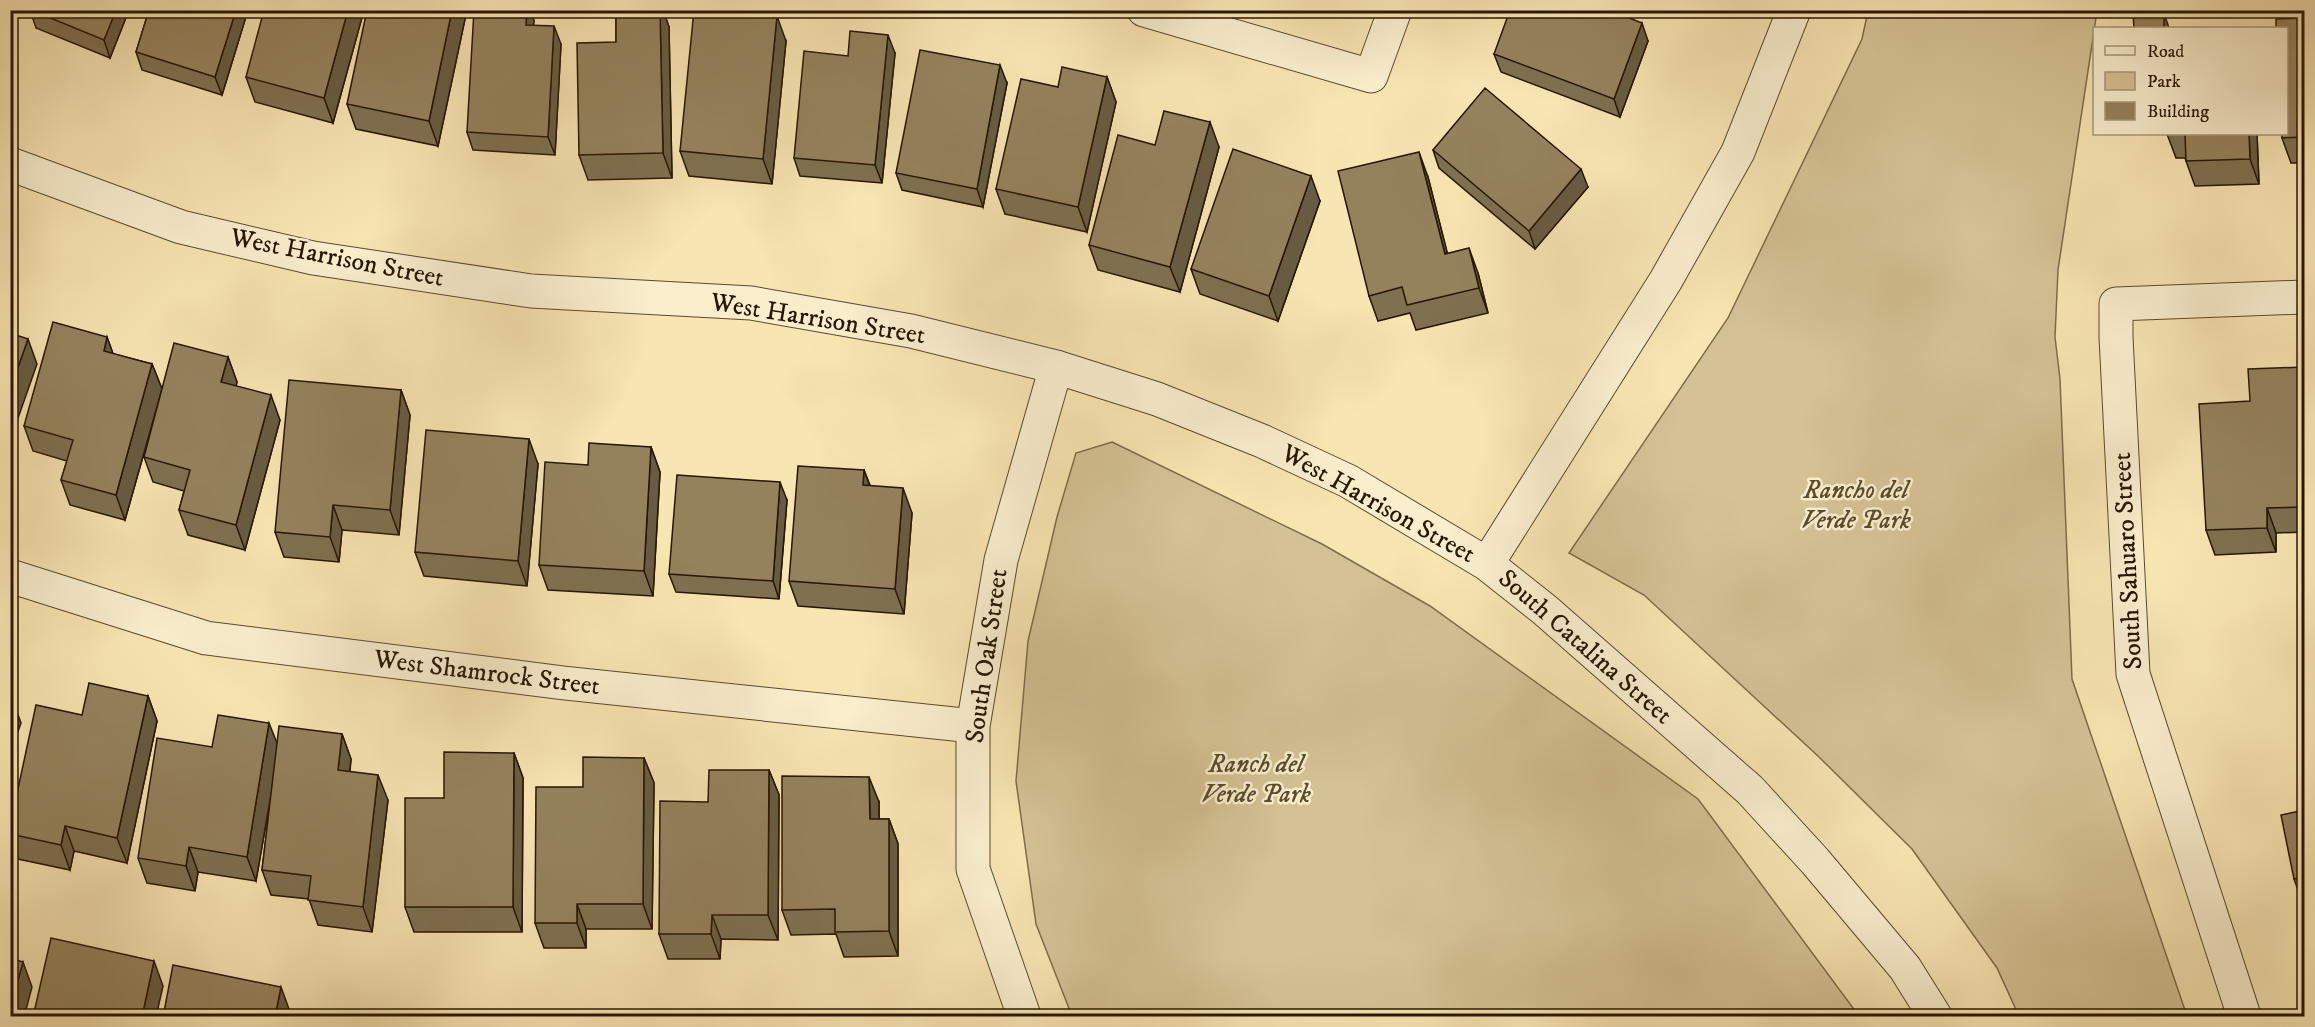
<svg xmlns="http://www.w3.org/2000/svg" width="2315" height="1027" font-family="'IM FELL DW Pica',serif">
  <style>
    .green { fill: #d4c294; stroke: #7e6c4a; stroke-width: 1.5 }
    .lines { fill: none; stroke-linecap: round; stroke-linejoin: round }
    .minor-casing { stroke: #5c4a2d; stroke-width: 35 }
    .tertiary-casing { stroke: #5c4a2d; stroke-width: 35 }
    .minor { stroke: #faeecd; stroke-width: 33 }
    .tertiary { stroke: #faeecd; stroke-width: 33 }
    .wall { fill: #7f7050; stroke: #281601; stroke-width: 1.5 }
    .shaded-wall { fill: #685b41; stroke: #281601; stroke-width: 1.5 }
    .building { fill: #94825d; stroke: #281601; stroke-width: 1.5 }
    .labels { text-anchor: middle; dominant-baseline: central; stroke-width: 5; stroke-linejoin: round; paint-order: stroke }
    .street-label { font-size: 26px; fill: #281601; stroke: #faeecd }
    .park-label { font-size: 26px; font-style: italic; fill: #5c4a2d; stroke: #faeecd }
  </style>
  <rect width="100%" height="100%" fill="#f7e5b2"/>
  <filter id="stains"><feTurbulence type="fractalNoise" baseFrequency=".00333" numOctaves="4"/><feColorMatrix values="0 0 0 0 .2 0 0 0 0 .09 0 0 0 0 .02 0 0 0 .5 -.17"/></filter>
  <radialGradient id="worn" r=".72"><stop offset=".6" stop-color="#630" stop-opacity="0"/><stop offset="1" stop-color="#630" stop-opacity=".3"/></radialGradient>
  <path class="green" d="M1868 11H2097L2058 270 2055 337 2060 379 2072 679 2187 1016H2019L1997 968 1912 849 1819 757 1644 595 1569 553 1728 318 1862 39Z
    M1112 442 1322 544 1430 606 1698 799 1859 1016H1072L1036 924 1016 781 1028 641 1057 517 1076 453Z"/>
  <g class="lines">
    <g class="minor-casing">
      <path id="minor" d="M1144 10 1371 76 1395 10
        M10 576 206 638 564 683 973 726
        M1024 1016 973 869V726L1001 560 1056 367
        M2244 1016 2133 674 2116 337V304L2304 297"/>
    </g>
    <g class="tertiary-casing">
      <path id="tertiary" d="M10 164 181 227 313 258 531 291 751 303 911 331 1056 367 1157 399 1262 441 1348 481 1487 564 1545 610 1750 790 1815 861 1905 968 1935 1016
        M1487 564 1666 280 1738 152 1794 10"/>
    </g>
    <use href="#minor" class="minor"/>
    <use href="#tertiary" class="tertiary"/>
  </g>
  <path class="wall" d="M30 10H129L110 58 36 28Z
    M149 10H248L222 95 142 70 136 52Z
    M364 10 333 123 255 102 246 77Z
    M616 10H663L669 27 672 178 588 180 579 155 616 42Z
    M2304 18V163H2291L2282 138Z
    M465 19 438 146 356 129 347 104Z
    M534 20 533 25 561 44 555 155 473 150 467 132Z
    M786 41 772 184 689 176 680 151Z
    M1648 41 1620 117 1501 72 1494 54Z
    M895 53 882 183 800 176 794 158 848 56Z
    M1107 77 1116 102 1087 232 1005 214 996 189 1058 87Z
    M1007 83 983 207 902 190 896 173Z
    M2167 134H2257L2259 184 2195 186 2186 161 2185 158H2176Z
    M1155 145 1219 147 1180 292 1098 270 1089 245Z
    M1433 150 1588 187 1535 249 1439 168Z
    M1428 177 1447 253 1478 273 1488 313 1416 330 1410 313 1378 321 1369 296Z
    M1320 201 1278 321 1200 294 1191 269Z
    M107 337 113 354 152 364 162 389 125 520 70 505 61 480 67 461 33 451 24 426Z
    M228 357 237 382 236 386 280 420 245 550 188 535 179 510 184 491 153 482 144 457Z
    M2304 367V532L2276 533V552L2215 555 2206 530 2250 401Z
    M401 390 410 415 399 535 342 530 339 562 284 557 275 532Z
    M651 447 660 472 653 596 548 590 539 565Z
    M538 464 527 586 424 576 415 552Z
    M864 470 870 485 912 513 904 614 798 606 789 581Z
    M787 500 779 599 676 592 669 574Z
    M148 696 157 721 127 863 74 851 70 870 18 859 10 838V826L82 715Z
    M342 734 351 759 350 772 388 800 372 932 318 925 309 899 271 895 262 870 271 796 256 881 198 872 195 891 147 883 138 858 212 747 277 744Z
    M514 753 523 778 522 932H414L405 907 444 798Z
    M644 758 654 783 652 929H586V948H544L535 923 583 787Z
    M769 770 779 795 778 940 721 939 720 959H668L659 934 708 802Z
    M879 802V819H889L898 844V956L844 957 836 934 791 935 782 910Z
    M2304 810V904H2303L2294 879Z"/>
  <path class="shaded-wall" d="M10 10H15L12 17 10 13Z
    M116 10H129L110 58 104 40Z
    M236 10H248L222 95 215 77Z
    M348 10H364L333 123 324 98Z
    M452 10H462L465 19 438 146 429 121Z
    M527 10H530L534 20 533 43 526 25Z
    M660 10H663L669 27 672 178 663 153Z
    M2164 13 2169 28H2164Z
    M777 16 786 41 772 184 763 159Z
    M1642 23 1648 41 1620 117 1614 99Z
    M554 26 561 44 555 155 548 137Z
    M888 35 895 53 882 183 875 165Z
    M1000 65 1007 83 983 207 977 189Z
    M1107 77 1116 102 1087 232 1078 207Z
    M1210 122 1219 147 1180 292 1170 267Z
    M2249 134H2257L2259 184 2250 159Z
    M1419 152 1428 177 1454 279 1445 254Z
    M1581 169 1588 187 1535 249 1529 231Z
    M1311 176 1320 201 1278 321 1269 296Z
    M1469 248 1478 273 1488 313 1479 288Z
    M107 337 116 362 104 351Z
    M28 339 37 364 10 441V390Z
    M228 357 237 382 230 407 221 382Z
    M152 364 162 389 125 520 116 495Z
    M401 390 410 415 399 535 390 510Z
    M271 395 280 420 245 550 236 525Z
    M529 439 538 464 527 586 518 561Z
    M651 447 660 472 653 596 644 571Z
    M864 470 873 495 863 485Z
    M780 482 787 500 779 599 773 581Z
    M903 488 912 513 904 614 895 589Z
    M333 505 342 530 339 562 330 537Z
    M2267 508 2276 533V552L2267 528Z
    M148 696 157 721 127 863 117 838Z
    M12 698 21 723 10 754V703Z
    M269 723 279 748 256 881 247 857Z
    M342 734 351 759 347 795 338 770Z
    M514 753 523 778 522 932 513 907Z
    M644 758 654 783 652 929 643 904Z
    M769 770 779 795 778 940 768 915Z
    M378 775 388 800 372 932 363 907Z
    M869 777 879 802V844L870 819Z
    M889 819 898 844V956L889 931Z
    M65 826 74 851 70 870 61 845Z
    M189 847 198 872 195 891 186 866Z
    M577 904 586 929V948L577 923Z
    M712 915 721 939 720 959 711 934Z
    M154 961 163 986 156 1017H142Z
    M23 962 32 987 24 1017H10V1009Z
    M281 987 290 1012V1017H275Z"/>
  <path class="building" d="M31 10H116L104 40Z
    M149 10H236L215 77 136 52Z
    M264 10H348L324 98 246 77Z
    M367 10H452L429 121 347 104Z
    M474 10H527L526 25 554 26 548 137 467 132Z
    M616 10H660L663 153 579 155 577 43 616 42Z
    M694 10H718L777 16 763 159 680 151Z
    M1510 10H1609L1642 23 1614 99 1494 54Z
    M2164 13V28H2134L2133 14Z
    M2304 18V137L2282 138V134H2286V28H2276V19Z
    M850 31 888 35 875 165 794 158 804 51 848 56Z
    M920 50 1000 65 977 189 896 173Z
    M1062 67 1107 77 1078 207 996 189 1021 79 1058 87Z
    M1485 88 1581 169 1529 231 1433 150Z
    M1164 111 1210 122 1170 267 1089 245 1118 135 1155 145Z
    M2185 134H2249L2250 159 2186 161Z
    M1233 149 1311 176 1269 296 1191 269Z
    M1419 152 1445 254 1469 248 1479 288 1407 305 1402 287 1369 296 1338 171Z
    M53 322 107 337 104 351 152 364 116 495 61 480 73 440 24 426Z
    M10 333 28 339 10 390Z
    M174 343 228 357 221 382 271 395 236 525 179 510 190 470 144 457Z
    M2304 367V507L2267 508V528L2206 530 2199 404 2250 401 2248 369Z
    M289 380 401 390 390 510 333 505 330 537 275 532Z
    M426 430 529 439 518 561 415 552Z
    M589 443 651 447 644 571 539 565 545 462 588 465Z
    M798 466 864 470 863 485 903 488 895 589 789 581Z
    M677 475 780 482 773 581 669 574Z
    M89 683 148 696 117 838 65 826 61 845 10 834V826L36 705 82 715Z
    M218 715 269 723 247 857 189 847 186 866 138 858 157 738 212 747Z
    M279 726 342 734 338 770 378 775 363 907 308 900 311 876 262 870Z
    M444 752 514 753 513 907H405V798H444Z
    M583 757 644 758 643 904H577V923H535L536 787H583Z
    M709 770H769L768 915H712L711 934H659L660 801 708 802Z
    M2301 775H2304V790Z
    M782 776 869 777 870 819H889V931L835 932V909L782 910Z
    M2304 810V877L2294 879 2281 815Z
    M51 938 154 961 142 1017H33Z
    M10 958 23 962 10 1009Z
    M173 965 281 987 275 1017H163Z
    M421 1015 437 1017H421Z"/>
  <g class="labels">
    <g class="street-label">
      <text transform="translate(337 258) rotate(11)">West Harrison Street</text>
      <text transform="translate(818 319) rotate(9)">West Harrison Street</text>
      <text transform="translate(1378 504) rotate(29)">West Harrison Street</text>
      <text transform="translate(2128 561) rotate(-93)">South Sahuaro Street</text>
      <text transform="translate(1585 647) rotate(41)">South Catalina Street</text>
      <text transform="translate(987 656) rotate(-82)">South Oak Street</text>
      <text transform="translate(487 673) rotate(7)">West Shamrock Street</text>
    </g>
    <g class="park-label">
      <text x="1856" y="490">Rancho del<tspan x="1856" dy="30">Verde Park</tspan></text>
      <text x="1256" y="764">Ranch del<tspan x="1256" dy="30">Verde Park</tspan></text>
    </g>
  </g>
  <rect width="2315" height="1027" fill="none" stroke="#f7e5b2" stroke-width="36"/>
  <rect x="12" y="12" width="2291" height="1003" fill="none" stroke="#281601" stroke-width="3"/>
  <rect x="18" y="18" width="2279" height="991" fill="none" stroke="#281601" stroke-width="1.5"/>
  <rect x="2093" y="27" width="195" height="108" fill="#faeecd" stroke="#a6987b" stroke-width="1.5"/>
  <rect x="2105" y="46" width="30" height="9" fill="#faeecd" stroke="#a6987b" stroke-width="1.5"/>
  <text x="2147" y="57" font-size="18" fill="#281601">Road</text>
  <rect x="2105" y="72" width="30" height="18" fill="#d4c294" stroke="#a6987b" stroke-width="1.5"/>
  <text x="2147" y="87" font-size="18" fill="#281601">Park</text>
  <rect x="2105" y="102" width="30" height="18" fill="#94825d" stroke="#a6987b" stroke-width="1.5"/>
  <text x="2147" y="117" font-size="18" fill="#281601">Building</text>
  <rect width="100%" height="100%" filter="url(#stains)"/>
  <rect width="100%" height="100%" fill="url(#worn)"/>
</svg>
